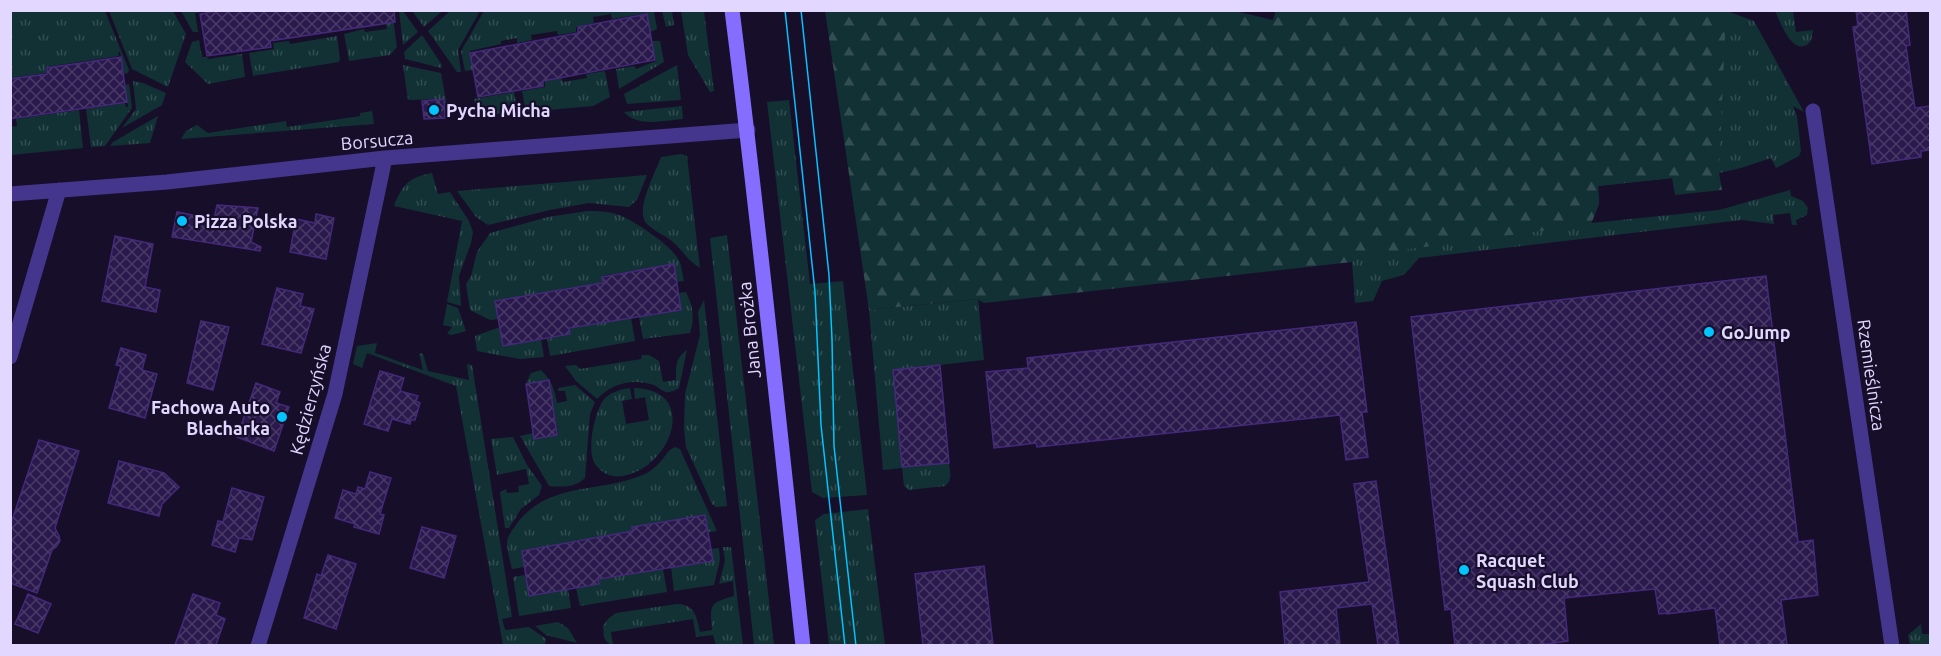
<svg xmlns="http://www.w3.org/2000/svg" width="1941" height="656" font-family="Ubuntu,sans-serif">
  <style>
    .grass { fill: url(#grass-tufts) }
    .forest { fill: url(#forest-firs) }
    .building { fill: url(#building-cross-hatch); stroke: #44297a; stroke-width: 1.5 }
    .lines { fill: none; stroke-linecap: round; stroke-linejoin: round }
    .street { stroke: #45368d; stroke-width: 15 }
    .secondary { stroke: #856eff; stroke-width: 15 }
    .tram { stroke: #03c4ff; stroke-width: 1.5 }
    .poi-dot { fill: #03c4ff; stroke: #170e2a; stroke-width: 2 }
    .labels { text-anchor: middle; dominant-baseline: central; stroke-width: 4.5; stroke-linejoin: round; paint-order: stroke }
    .poi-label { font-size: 18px; font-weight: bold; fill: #e1d7ff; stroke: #170e2a; text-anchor: start }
    .street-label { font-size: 18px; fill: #e1d7ff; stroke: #170e2a }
  </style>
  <defs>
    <pattern id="grass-tufts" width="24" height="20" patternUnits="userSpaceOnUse" patternTransform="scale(1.5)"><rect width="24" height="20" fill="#113134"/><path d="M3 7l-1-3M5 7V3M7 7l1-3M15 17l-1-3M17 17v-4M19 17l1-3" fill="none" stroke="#334e52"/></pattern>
    <pattern id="forest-firs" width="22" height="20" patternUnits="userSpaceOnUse" patternTransform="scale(1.5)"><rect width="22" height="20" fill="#113134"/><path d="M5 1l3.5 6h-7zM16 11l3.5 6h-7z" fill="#334e52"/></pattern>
    <pattern id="building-cross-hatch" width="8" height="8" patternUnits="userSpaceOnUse" patternTransform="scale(1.5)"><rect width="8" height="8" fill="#2a194c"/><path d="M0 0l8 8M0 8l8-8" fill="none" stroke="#493a67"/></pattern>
  </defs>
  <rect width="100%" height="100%" fill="#170e2a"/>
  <path class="grass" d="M11 10 105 11 129 70 128 73 124 74 120 52 118 53 119 56 46 67V73L11 78Z
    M451 10 480 11 458 50 461 72H457L428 31Z
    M109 11H173L186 34 168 87 132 69Z
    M181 11H209L195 13 198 32H193Z
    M392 11 397 47 390 55 349 61 344 34 364 29 365 32 387 29 386 24Z
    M399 11H403L418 32 403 45Z
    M412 11H442L424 27Z
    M484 11H654L657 29 650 32 647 13 612 19 611 14 593 17 594 23 576 27V32L558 35 557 31 531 35 532 40 517 43V38L501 41V44L470 51 473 70 465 71 461 51Z
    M662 11H672L674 25 666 27Z
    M681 11H704L714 91 710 92 688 55Z
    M1710 11H1727L1754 21 1804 112 1793 106 1797 116 1801 151 1799 156 1776 168 1771 158 1741 168 1719 173 1598 186 1599 204 1591 223 1719 210 1790 190 1791 196 1803 201 1808 208 1807 215 1796 220 1797 225H1792L1790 213 1773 215 1774 224 1742 220 1419 258 1404 275 1382 281 1373 301 1355 303 1352 262 1366 254Z
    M1775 11H1793L1796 32 1813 30C1812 36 1812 44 1804 46 1790 50 1780 21 1775 11Z
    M422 35 442 65 441 68 405 59 404 52Z
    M337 36 340 59 339 62 253 76 249 53 274 49 273 43 289 41 290 44Z
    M199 40 202 57H207L208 59 242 54 245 77 208 84 185 62 192 42Z
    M652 41H660L664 62 619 89 616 69 634 66 636 69 656 61Z
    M403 65 441 73 449 118H446L443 99 408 100Z
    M677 65 681 100 627 104 624 94Z
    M605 71 610 97 593 106 526 112 522 91 545 87V81L561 78 563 82 587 78 586 74Z
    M133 81 143 83 166 93 162 105 122 128 136 109Z
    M129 84 132 108 105 146 91 147 86 109 125 103 126 107H128L125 85Z
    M514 92 518 112 477 116 474 99Z
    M789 100 810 284 843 281 867 495 823 498 812 492 767 102Z
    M682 106 683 119C665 120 638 128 624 112Z
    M79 110 83 148 11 155V127L17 126 16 119Z
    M372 111 374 124 181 139 186 131 197 125 208 133 286 121 287 127 360 116V113Z
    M158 116 150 143 110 146 113 142Z
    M681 154 687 156 700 268C688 261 683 251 673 242 665 235 653 231 646 223 635 210 656 171 661 157Z
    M432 173 438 194 450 192 469 221 473 232 471 243 459 276 461 306 447 302 462 221 394 206C402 184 410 177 432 173Z
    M647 175 637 200 629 207 589 203 550 210 488 225 476 217 457 191Z
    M587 211C597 211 608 211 619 215 633 220 671 245 678 259 682 265 682 274 684 281L677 282 674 264 602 276 603 283 496 301 498 319 490 320 470 310 466 284 471 276 477 252 490 233 548 217Z
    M727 235 774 645H754L710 238Z
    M686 292C693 306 695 318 690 333L643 339 639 317 681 310 679 293Z
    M978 299 984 360 893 370 902 467 949 463C950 472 953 480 945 486L909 490 904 486 902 468 883 470 869 310Z
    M704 300 727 506 716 507 712 504 686 447 684 429 685 394 700 335 698 312Z
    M447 304 458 308 466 331 452 335 447 334 452 327 443 325Z
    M631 318 635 341 550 356 547 339 570 334 569 328Z
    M500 327 503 346 541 339 544 357 520 359 477 351 475 336Z
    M377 343 375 353 423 370 419 353 423 354 428 371 469 380 467 364 472 365 512 617 502 619 505 630 529 627 546 639 545 645H503L456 386 367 353 362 368 353 364 357 346Z
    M687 350 679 388C676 390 670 393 666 392 662 391 658 387 654 385 633 378 612 383 597 399L576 381 565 366 576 365 580 369 641 359 642 355H649L659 361 663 382 676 380C676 367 675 358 687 350Z
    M541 370C552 381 554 388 557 403L567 401 565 391H558V388L575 385 595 402 590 414 585 478C575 488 562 487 549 486L520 436 533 433 535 439 558 435 549 380 526 384 531 373Z
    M630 388 632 399 622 401 626 424 649 420 645 397 635 399 634 388C695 389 676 458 631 474 616 479 605 477 595 464 586 451 595 409 605 398 612 392 621 389 630 388Z
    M513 437 527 465 542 486 539 495 521 509 509 528H505L500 492 506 489 507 493 519 492 518 486 529 484 526 469 497 475 491 439Z
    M675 447 680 449 717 531 708 532 705 515 633 527V531L522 551 524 567 512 569C510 561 507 550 507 542 508 534 514 528 518 522 550 482 597 493 640 476 649 473 656 467 662 460 666 455 668 450 675 447Z
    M868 509 885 645H829L815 520 824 514Z
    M723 547H731L743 645H716L713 635 696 637 693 619 611 632 613 645H610L604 638 603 626 609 618 616 613 677 604C695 604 697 618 700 632L712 630C710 605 709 603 734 596L733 581 719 584 725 561Z
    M719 548 720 560 714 585 674 591 671 567 713 560 711 549Z
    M663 569 667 592 580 606 576 588 599 584V579Z
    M525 575 529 596 568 589 571 608 519 616 513 577Z
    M558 622 568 628 577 643 546 635 535 626Z
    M1921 624 1922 634H1930V645H1910L1908 635Z"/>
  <path class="forest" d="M1235 11 1273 20 1276 10 1726 11 1719 173 1722 190 1675 195 1672 178 1598 186 1599 204 1591 224 1366 255 1352 262 984 303 977 299 869 310 825 11Z"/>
  <path class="building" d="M221 10H394L395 22 270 41 271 47 207 56 200 14Z
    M1856 10H1906L1910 45 1906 46 1915 108 1930 106V150L1921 151V157L1872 164 1853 27 1858 26Z
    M647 14 655 60 543 81V86L478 97 470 53 578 33V27Z
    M121 57 127 102 10 119V79L47 74V68Z
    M444 99 445 118 424 119 422 101Z
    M217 205 258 208 251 242 261 247 260 251 172 237 177 212 202 217 213 223Z
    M316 214 334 218 326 259 290 252 296 219 315 223Z
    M115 236 153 244 145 287 160 290 156 312 102 301Z
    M674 264 681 310 569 328 570 334 503 346 495 301 603 283 602 277Z
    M1766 276 1798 542 1813 540 1818 595 1781 600 1787 645H1720L1715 608 1667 614V613L1659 614 1655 589 1564 598 1568 641 1540 645H1455L1451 609 1445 610 1411 317Z
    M277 288 303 294 300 306 314 309 301 353 262 344Z
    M201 321 229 327 213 390 187 383Z
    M1356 322 1367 412H1362L1368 457 1346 460 1340 415 1037 447 1036 443 994 448 986 372 1028 368 1027 358Z
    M121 348 146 355 142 370 157 374 145 418 109 408 121 366 116 365Z
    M940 365 949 463 902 467 893 370Z
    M380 371 404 378 400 391 418 396 416 401 420 403 415 420H411L410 424 392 419 388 431 364 424Z
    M549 380 557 435 534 439 526 384Z
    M256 383 280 392 276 403 289 407 274 451 237 437Z
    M39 440 79 451 55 528 59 536 60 541 56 547 52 550 37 593 10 583V526Z
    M119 461 164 473 179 487 162 504 159 516 108 503Z
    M370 472 391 478 380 514 384 515 379 534 354 527 355 524 335 518 343 490 356 494 358 487 365 489Z
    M1376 481 1399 645H1378L1372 604 1336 608 1340 645H1285L1280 592 1369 582 1354 484Z
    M232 488 264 497 252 540 239 538 235 552 212 545 218 521 223 522Z
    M705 515 713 561 598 579 599 584 529 596 522 551 633 531 632 527Z
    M422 527 456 536 444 578 410 568Z
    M328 555 356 564 336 629 304 618 317 574 321 576Z
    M984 566 993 645H923L915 574Z
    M28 594 51 604 38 633 15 624Z
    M193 594 220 603 216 615 225 619 216 645H175Z"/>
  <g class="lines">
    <path class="street" d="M1813 111 1892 646
      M10 194 167 182 385 158 748 130
      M10 357 59 190
      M258 646 335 394 385 158"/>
    <path class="secondary" d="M732 10C759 222 780 434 803 646"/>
    <path class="tram" d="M785 10 815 292 821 425 845 646
      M801 10 829 275 832 339 834 446 856 646"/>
  </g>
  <g class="poi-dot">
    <circle cx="434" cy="110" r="6"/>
    <circle cx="182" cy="221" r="6"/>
    <circle cx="1709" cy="332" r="6"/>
    <circle cx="282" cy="417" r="6"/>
    <circle cx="1464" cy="570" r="6"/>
  </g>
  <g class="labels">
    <g class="poi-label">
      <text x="446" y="110">Pycha Micha</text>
      <text x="194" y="221">Pizza Polska</text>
      <text x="1721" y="332">GoJump</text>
      <text x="270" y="407" text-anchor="end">Fachowa Auto<tspan x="270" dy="21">Blacharka</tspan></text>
      <text x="1476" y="560">Racquet<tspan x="1476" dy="21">Squash Club</tspan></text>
    </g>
    <g class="street-label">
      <text transform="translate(377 140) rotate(-5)">Borsucza</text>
      <text transform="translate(749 330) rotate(-96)">Jana Brożka</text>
      <text transform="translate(1872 375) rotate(82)">Rzemieślnicza</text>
      <text transform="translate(310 399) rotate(-75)">Kędzierzyńska</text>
    </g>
  </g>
  <rect width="1941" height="656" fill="none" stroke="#e1d7ff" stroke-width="24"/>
</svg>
